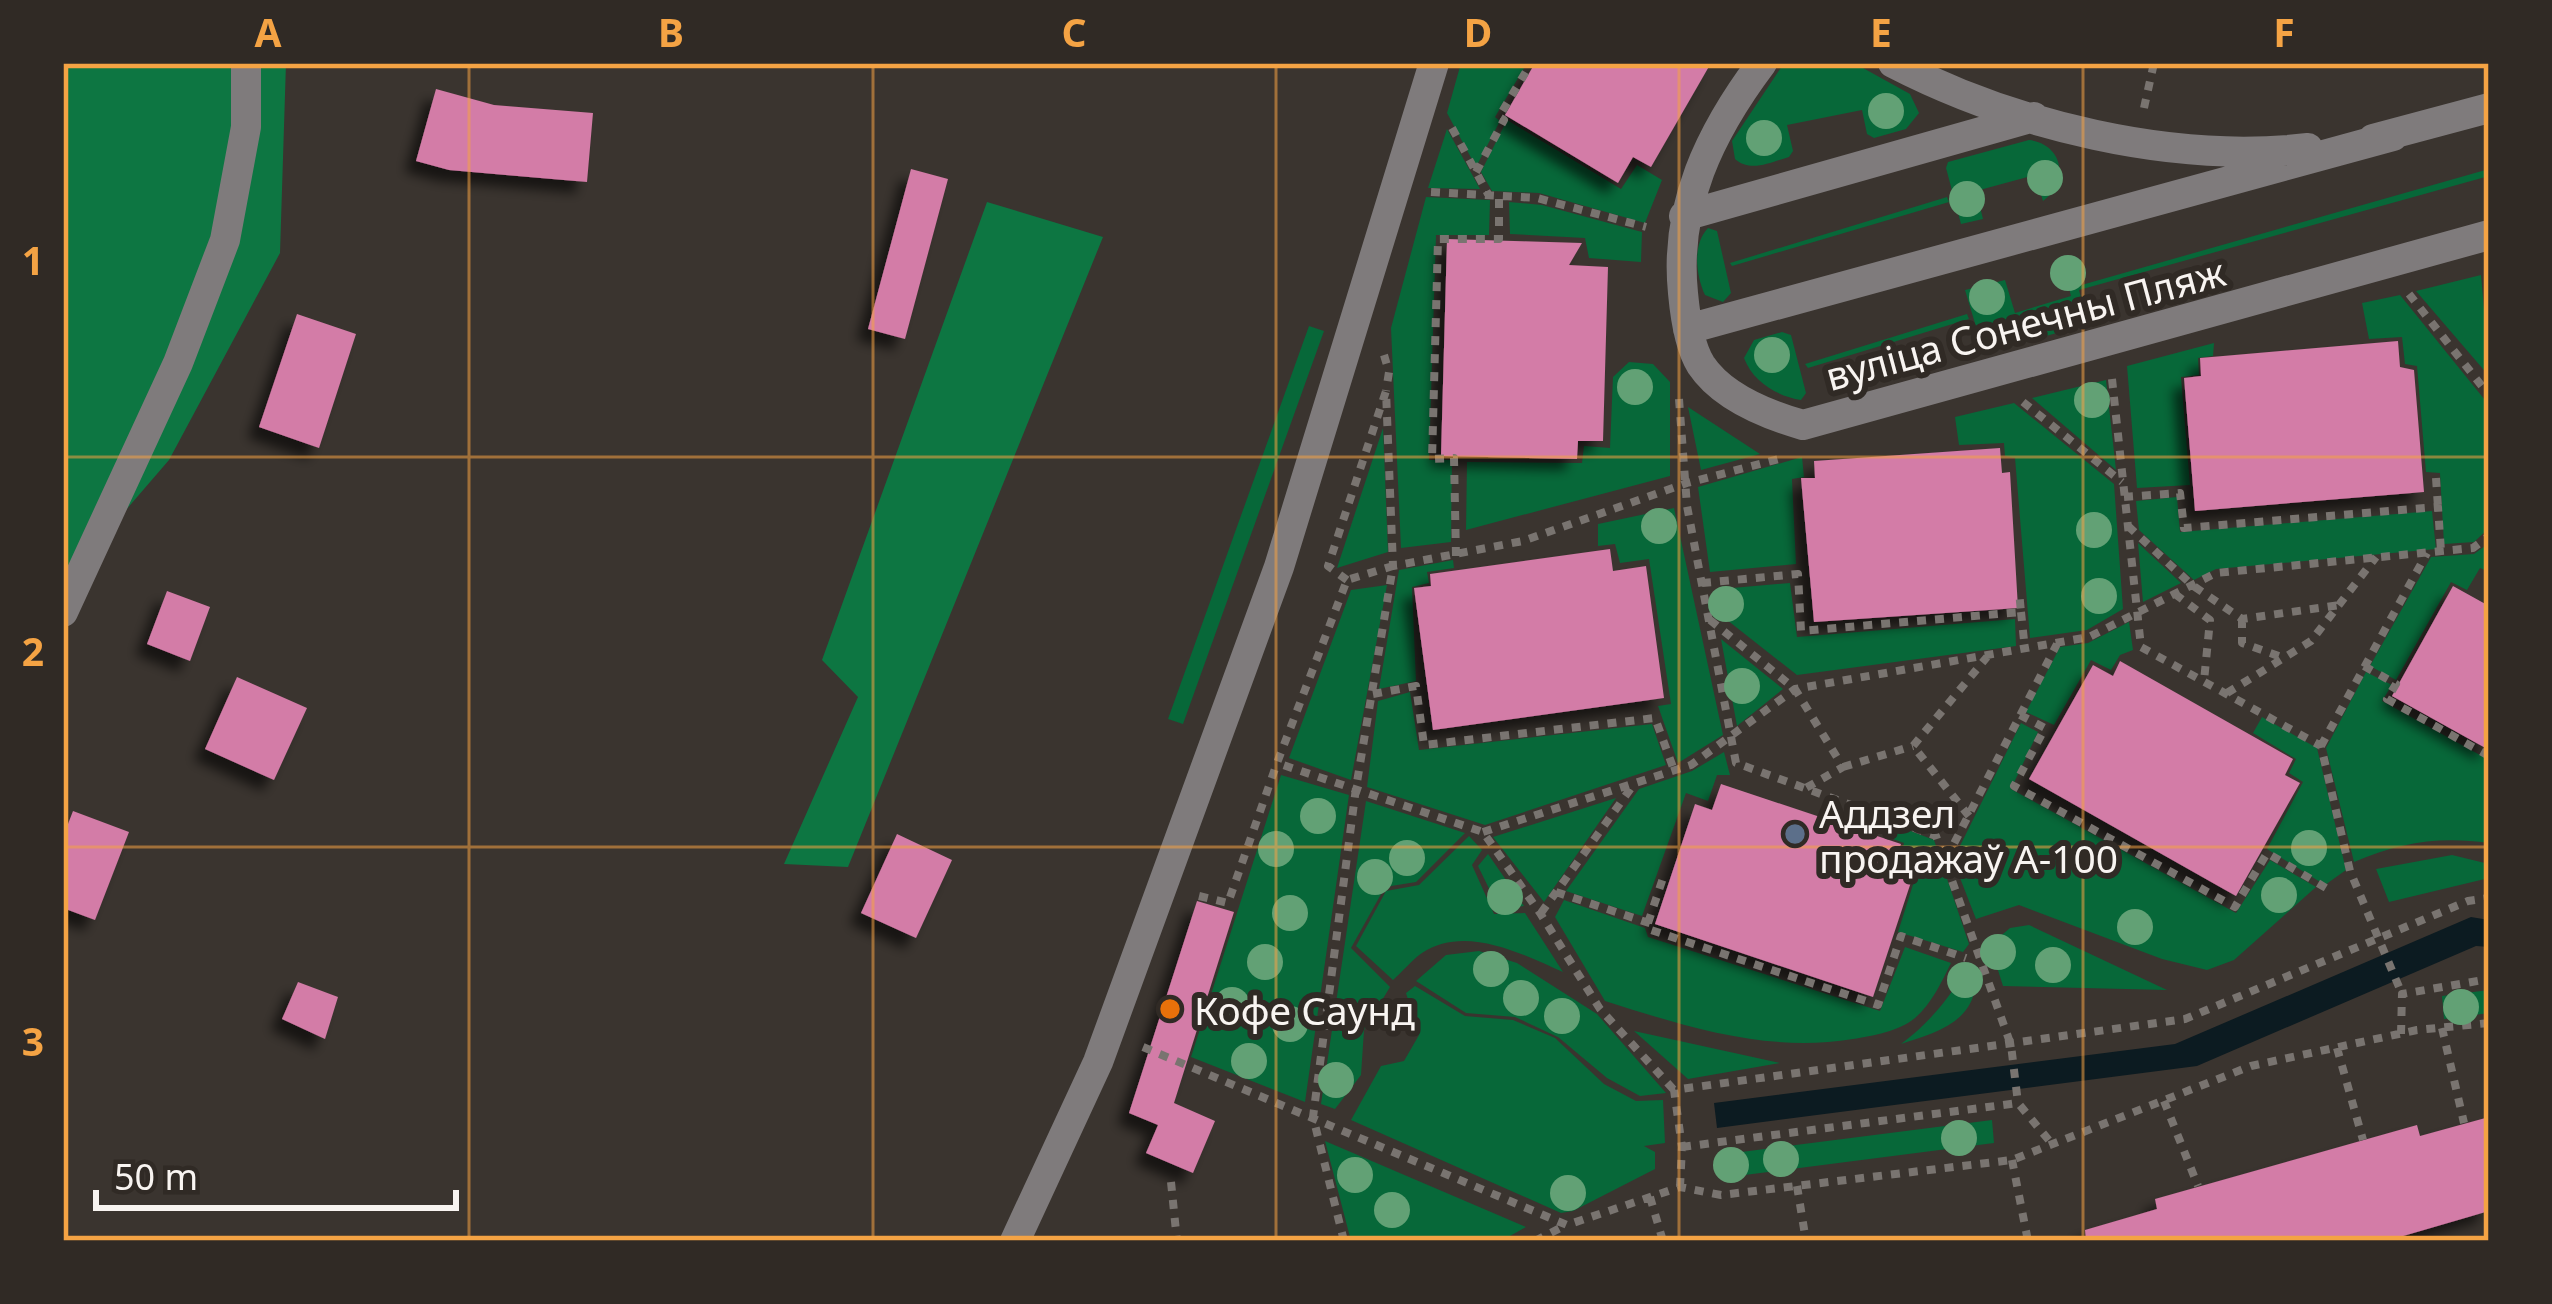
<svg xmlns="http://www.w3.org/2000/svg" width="2552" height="1304" font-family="'Noto Sans',sans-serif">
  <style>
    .green { fill: #076839 }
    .forest { fill: #0d7642 }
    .water { fill: #0c1b21 }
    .building { fill: #d37ba7; filter: url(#shadow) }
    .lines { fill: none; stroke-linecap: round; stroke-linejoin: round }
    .path { stroke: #797470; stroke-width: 8; stroke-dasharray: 9 9; stroke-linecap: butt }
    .minor { stroke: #7f7b7c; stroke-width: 30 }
    .tree { fill: #62a175 }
    .grid { fill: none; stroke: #f4a344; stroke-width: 3; stroke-opacity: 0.55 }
    .service-dot { fill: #5c6f8a; stroke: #302a25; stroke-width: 4.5 }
    .food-dot { fill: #e8710a; stroke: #302a25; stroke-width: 4.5 }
    .labels { text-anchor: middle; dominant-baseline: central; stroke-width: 12; stroke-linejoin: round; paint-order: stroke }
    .street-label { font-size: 39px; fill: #f8f4f1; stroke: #302a25 }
    .poi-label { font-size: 39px; fill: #f8f4f1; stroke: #302a25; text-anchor: start }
    .neatline { fill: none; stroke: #f4a344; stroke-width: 4.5 }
    .grid-label { font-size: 39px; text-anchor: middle; font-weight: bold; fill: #f4a344 }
  </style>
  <defs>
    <filter id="shadow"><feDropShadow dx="-11" dy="11" stdDeviation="6" flood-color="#0009"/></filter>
  </defs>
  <rect width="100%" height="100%" fill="#3a342f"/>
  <path class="green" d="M1461 63H1527L1495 117 1500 121 1476 167 1447 113Z
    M1784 63H1854L1910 94 1919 113 1906 129 1874 138 1867 134 1862 110 1787 125 1793 151 1789 157C1771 162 1751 173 1735 159L1732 141Z
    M1507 120 1621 189 1637 165 1662 180 1645 223 1539 193 1492 191 1481 172Z
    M1447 129 1480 189 1428 188Z
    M2029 140C2063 144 2070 181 2043 201L2035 175 1976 191 1983 219 1961 224 1946 168 1948 162Z
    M2489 169V176L2079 290 2085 314 2079 327 1994 350 1980 340 1965 290 2005 280 2015 313 2071 296 2063 264 2070 261 2078 286Z
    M1426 197 1490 200 1489 235H1436L1429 460H1452L1451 542 1401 548 1391 328Z
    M1947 197 1949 202 1732 266 1730 263Z
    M1509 202 1542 205 1642 232 1641 262 1589 258 1585 238 1510 234Z
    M1708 228 1717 231 1731 293 1723 302 1705 295C1696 275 1692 245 1708 228Z
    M2481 275 2489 366V376L2416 291Z
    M2400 295 2489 405V528L2474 542 2444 544 2440 473 2426 472 2417 366 2405 364 2402 337 2369 339 2362 303Z
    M1967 314 1969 319 1808 368 1805 364Z
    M1309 326 1324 331 1183 724 1168 719Z
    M1782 332 1791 335 1806 393 1801 400C1777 396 1753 382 1744 358L1754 340Z
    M2214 343 2213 356 2198 358 2199 375 2181 377 2190 485 2137 488 2127 366Z
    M1629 362 1653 364 1670 382V476L1466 530 1467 462 1582 463 1584 446 1610 448 1613 377Z
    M2106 380 2116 470 2032 398Z
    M2014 403 2114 484 2123 609 2087 630 2030 638 2015 458 2005 456 2004 443 1959 445 1955 417Z
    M1688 407 1760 454 1701 470Z
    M1383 428 1388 552 1337 568Z
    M1802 457 1804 477 1792 479 1796 564 1710 572 1698 487Z
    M2177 497 2180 532 2432 511 2436 549 2216 569 2194 580 2139 530 2136 501Z
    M1674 508 1723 735 1678 763 1658 706 1671 704 1649 559 1620 563 1615 544 1598 546V524Z
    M2138 543 2181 583 2143 602Z
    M2489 543V572L2480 568 2467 590 2451 582 2396 680 2370 666 2431 557 2474 554Z
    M1453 560 1454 568 1427 572 1429 583 1412 587 1416 681 1379 689 1399 570Z
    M1790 583 1797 637 2015 619 2016 646 1797 675 1722 616 1721 589Z
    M1387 585 1351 780 1289 758 1351 590Z
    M2129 622 2133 650 2120 655 2111 670 2091 660 2054 725 2026 712 2060 647 2088 643Z
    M1721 639 1783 689 1737 726Z
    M2366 672 2392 685 2382 701 2489 760V843C2440 836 2400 842 2354 862L2326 748Z
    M1410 692 1419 750 1652 724 1666 765 1485 825 1367 787 1378 701Z
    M2262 717 2317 748 2346 870 2325 885 2267 849 2303 782 2289 773 2296 759 2253 733Z
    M2021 723 2038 732 2011 789 2236 913 2270 860 2316 887 2234 960 2207 970 2162 959 2019 905 1976 919 1953 860Z
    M1724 752 1730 775H1717L1708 801 1686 793 1642 916 1566 891 1639 789 1692 771Z
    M1281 775 1349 795 1305 1102 1191 1057Z
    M1616 798 1544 902 1493 837Z
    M1366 801 1465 833 1416 882 1385 887 1351 948 1390 987 1364 1030 1361 1075 1335 1109 1321 1104Z
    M1895 825 1934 840 1969 944 1963 952 1898 932 1916 875 1897 867 1904 843 1890 838Z
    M1469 836 1482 850 1472 865 1494 914 1525 913 1563 972C1522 954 1465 924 1422 953 1412 960 1402 972 1393 980L1356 946 1386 891 1419 885Z
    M1488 854 1524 906 1499 909 1478 866Z
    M2452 855 2489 864V878L2389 902 2376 869Z
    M1564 900 1645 928 1648 937 1880 1011 1905 947 1951 963C1941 983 1932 1003 1915 1018 1900 1031 1872 1036 1853 1039 1767 1053 1687 1027 1605 1001L1555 917Z
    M2029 925 2167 990 2003 986 1990 945 2010 928Z
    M1479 951 1517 963 1597 1014 1666 1093 1640 1096 1607 1078 1558 1037 1515 1017 1466 1013 1416 981 1446 955Z
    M1971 963C1972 971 1976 985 1974 993 1966 1026 1928 1035 1901 1044 1932 1021 1951 995 1971 963Z
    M1415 986 1465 1016 1513 1020 1555 1038 1604 1084 1636 1101 1663 1100 1665 1143 1644 1146 1655 1152V1169L1573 1211 1561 1213 1351 1120 1381 1066 1404 1061 1419 1035 1406 993Z
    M2489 990V1013L2444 1019 2442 996Z
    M1634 1031 1780 1063 1688 1079Z
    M1992 1120 1994 1143 1721 1178 1718 1155Z
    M1325 1141 1526 1227 1501 1241H1351Z"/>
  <path class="forest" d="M63 63H286L280 253 169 460 63 583Z
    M987 202 1103 237 848 867 784 864 858 697 822 660Z"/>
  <path class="water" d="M2471 917 2489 920V947L2476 946 2197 1066 1717 1128 1714 1103 2175 1044Z"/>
  <path class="building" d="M1535 63H1711L1651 167 1633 157 1618 183 1505 115Z
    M436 89 494 105 593 113 587 182 449 170 416 161Z
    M911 169 948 179 905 339 868 329Z
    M1447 239 1582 243 1569 265 1608 267 1603 441H1578L1577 459 1441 456Z
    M297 314 356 334 319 448 259 427Z
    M2398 341 2400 367 2414 370 2424 492 2195 511 2184 378 2201 376 2200 358Z
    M2000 448 2002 473 2010 472 2018 608 1814 622 1801 478H1815L1814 461Z
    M1610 549 1613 571 1646 566 1664 698 1433 730 1414 588 1431 586 1430 574Z
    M2453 586 2489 606V750L2392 696Z
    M167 591 210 607 190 661 147 644Z
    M2120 661 2293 759 2285 775 2300 783 2236 896 2029 779 2093 665 2113 676Z
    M237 677 307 708 274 780 205 749Z
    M1721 784 1901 844 1893 869 1913 876 1873 997 1655 924 1695 804 1712 810Z
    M73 811 129 832 95 920 63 908V837Z
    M897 834 952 860 916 938 861 913Z
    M1197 901 1234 912 1174 1103 1215 1121 1193 1173 1146 1153 1158 1125 1129 1113Z
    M298 982 338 997 325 1039 282 1019Z
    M2489 1117V1211L2386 1241H2086L2085 1230 2157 1209 2155 1199 2417 1125 2420 1136Z"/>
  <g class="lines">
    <path class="path" d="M2144 108 2154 63
      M1452 128 1488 194
      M1476 172 1504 120 1499 117 1531 63
      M1431 192 1537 198 1646 227
      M2409 294 2489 395
      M1384 355 1389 372 1386 391
      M2112 379 2141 647 2321 746 2350 871 2402 994
      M1679 399 1687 506 1736 763 1936 836 2011 1045 2018 1103
      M2023 402 2122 482
      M2436 478 2438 507
      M2124 497 2180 493 2184 528 2438 507 2441 551
      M2128 526 2192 585 2242 619 2340 605
      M1456 556 1454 458 1432 459 1438 239H1499V196
      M1347 580 1328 566 1386 391 1393 566 1523 541 1687 483 1779 459
      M1702 583 1798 574 1801 631 2021 612 2019 591
      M2175 594 2210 620 2204 681
      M2021 612 2025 650
      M2242 619V643L2284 658
      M1710 620 1795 689 1843 767 1804 789
      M2364 666 2396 684 2387 699 2489 756
      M2227 693 2311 641 2376 557
      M1373 694 1416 686 1424 745 1655 718 1674 770
      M2020 715 2045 728 2014 786 2235 907 2267 853 2326 888
      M2321 746 2427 553
      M1843 767 1913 746
      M1969 816 1913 746 1987 657
      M1483 832 1691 765 1795 689 2089 637 2216 573 2473 548 2489 536
      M1946 859 2057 644
      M1556 892 1652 924 1651 930 1878 1005 1901 936 1966 958
      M1199 896 1228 903 1277 763
      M1541 913 1634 784
      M1648 923 1663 878
      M2442 1028 2464 1123
      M2401 1034 2402 994 2489 979
      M1143 1047 1567 1225 1680 1187 1721 1195 2012 1160 2251 1066 2417 1030 2489 1023
      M2337 1048 2363 1140
      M2164 1101 2198 1186
      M1682 1147 2018 1103 2052 1144
      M2012 1160 2028 1241
      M1171 1182 1177 1241
      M1797 1186 1806 1241
      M1680 1187 1682 1147 1674 1090 2185 1019 2468 901 2489 898
      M1650 1197 1663 1241
      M2401 1237 2402 1241
      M1344 1241 1313 1117 1356 788 1393 566 1347 580 1277 763 1483 832 1540 913 1600 1009 1674 1090
      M1535 1241 1566 1225"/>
    <path class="minor" d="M1762 63C1710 132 1674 206 1683 293 1685 315 1689 346 1701 365 1723 398 1768 415 1803 425L2489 235
      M1893 63C2013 125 2172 164 2308 148
      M2373 139 2489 108
      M1684 216 2034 117
      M1688 329 2393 136
      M63 612 178 363 225 240 246 127V63
      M1015 1241 1098 1062 1279 567 1434 63"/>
  </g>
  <g class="tree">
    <circle cx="1886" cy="111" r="18"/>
    <circle cx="1764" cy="138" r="18"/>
    <circle cx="2045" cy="178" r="18"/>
    <circle cx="1967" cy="199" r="18"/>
    <circle cx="2068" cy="273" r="18"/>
    <circle cx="1987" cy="297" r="18"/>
    <circle cx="1772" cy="355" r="18"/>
    <circle cx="1635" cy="387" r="18"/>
    <circle cx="2092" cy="400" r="18"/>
    <circle cx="1659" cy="526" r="18"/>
    <circle cx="2094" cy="530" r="18"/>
    <circle cx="2099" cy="596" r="18"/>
    <circle cx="1726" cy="604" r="18"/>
    <circle cx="1742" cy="686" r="18"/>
    <circle cx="1318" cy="816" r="18"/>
    <circle cx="2309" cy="848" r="18"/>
    <circle cx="1276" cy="849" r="18"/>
    <circle cx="1407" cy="858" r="18"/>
    <circle cx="1375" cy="877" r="18"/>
    <circle cx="2279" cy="895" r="18"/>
    <circle cx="1505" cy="897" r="18"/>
    <circle cx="1290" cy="913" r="18"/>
    <circle cx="2135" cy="927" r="18"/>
    <circle cx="1998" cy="952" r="18"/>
    <circle cx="1265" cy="962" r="18"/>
    <circle cx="2053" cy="965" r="18"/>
    <circle cx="1491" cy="969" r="18"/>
    <circle cx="1965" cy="980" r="18"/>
    <circle cx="1521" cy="998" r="18"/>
    <circle cx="1232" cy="1005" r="18"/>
    <circle cx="2461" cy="1007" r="18"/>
    <circle cx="1562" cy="1016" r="18"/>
    <circle cx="1290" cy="1024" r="18"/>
    <circle cx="1249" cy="1061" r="18"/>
    <circle cx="1336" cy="1080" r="18"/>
    <circle cx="1959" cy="1138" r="18"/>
    <circle cx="1781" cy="1159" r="18"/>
    <circle cx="1731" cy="1165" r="18"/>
    <circle cx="1355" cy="1175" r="18"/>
    <circle cx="1568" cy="1193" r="18"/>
    <circle cx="1392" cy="1210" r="18"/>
  </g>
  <path class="grid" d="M469 63V1241M873 63V1241M1276 63V1241M1679 63V1241M2083 63V1241M63 457H2489M63 847H2489"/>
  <circle class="service-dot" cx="1795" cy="834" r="12"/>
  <circle class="food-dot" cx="1170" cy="1009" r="12"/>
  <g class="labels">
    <g class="street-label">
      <text transform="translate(2025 323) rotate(-15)">вуліца Сонечны Пляж</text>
    </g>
    <g class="poi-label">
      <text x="1819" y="812">Аддзел<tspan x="1819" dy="45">продажаў А-100</tspan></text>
      <text x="1194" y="1009">Кофе Саунд</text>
    </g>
  </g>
  <rect width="2552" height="1304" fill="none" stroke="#302a25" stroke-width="132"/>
  <path d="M96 1190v18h360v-18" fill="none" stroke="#f8f4f1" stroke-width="6"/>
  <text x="114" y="1190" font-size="36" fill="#f8f4f1" stroke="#302a25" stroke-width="9" paint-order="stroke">50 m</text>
  <rect x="66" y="66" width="2420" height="1172" class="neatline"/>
  <g class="grid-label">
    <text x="268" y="47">A</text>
    <text x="671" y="47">B</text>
    <text x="1074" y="47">C</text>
    <text x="1478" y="47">D</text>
    <text x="1881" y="47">E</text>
    <text x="2284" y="47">F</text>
    <text x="33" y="275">1</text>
    <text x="33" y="666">2</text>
    <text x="33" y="1056">3</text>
  </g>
</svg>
